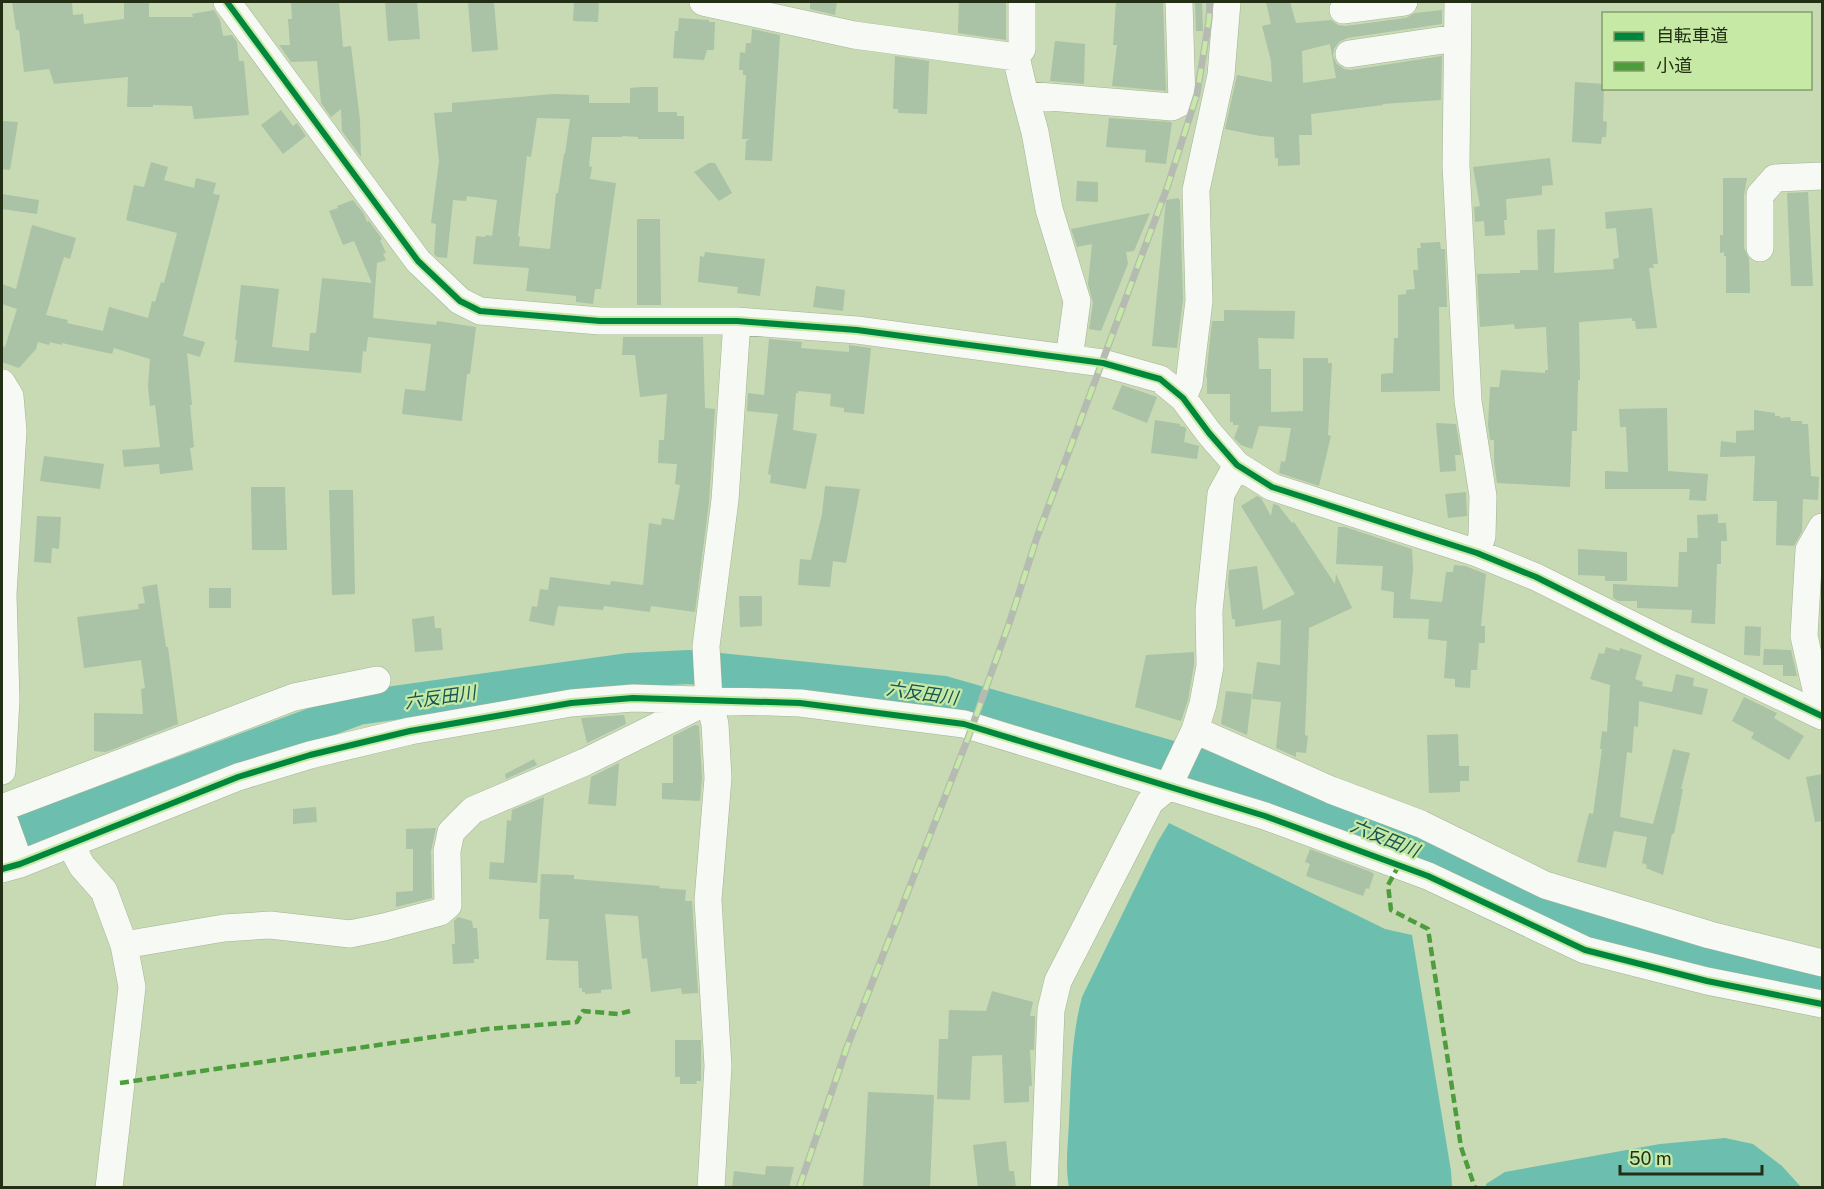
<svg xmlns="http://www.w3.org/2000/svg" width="1824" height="1189" font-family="'Public Sans','Noto Sans JP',sans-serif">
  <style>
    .water { fill: #6cbeaf }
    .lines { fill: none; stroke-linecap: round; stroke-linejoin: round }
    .river { stroke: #6cbeaf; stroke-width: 34 }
    .building { fill: #aac2a5; fill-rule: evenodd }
    .minor-casing { stroke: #a4b395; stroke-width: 28 }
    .minor { stroke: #f7f9f4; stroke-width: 27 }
    .rail-casing { stroke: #b6bbb1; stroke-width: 7 }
    .rail { stroke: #c6e9a5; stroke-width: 4.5; stroke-dasharray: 14; stroke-linecap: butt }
    .quiet { stroke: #4d9d3d; stroke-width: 4.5; stroke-dasharray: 9 4.5; stroke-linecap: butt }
    .cycleway-casing { stroke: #c6e9a5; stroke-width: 10 }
    .cycleway { stroke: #00873e; stroke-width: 6 }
    .labels { text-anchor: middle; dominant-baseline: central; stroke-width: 4.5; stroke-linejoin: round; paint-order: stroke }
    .water-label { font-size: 18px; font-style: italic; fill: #185553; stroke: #c6e9a5 }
  </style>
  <rect width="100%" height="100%" fill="#c7dab4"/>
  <path class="water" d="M1169 823 1385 929 1412 935 1451 1171 1452 1187H1069C1065 1166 1068 1144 1069 1122 1071 1081 1071 1038 1082 997L1157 843Z
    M1725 1138 1753 1144 1782 1166 1801 1187H1486V1184L1505 1172 1660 1144Z"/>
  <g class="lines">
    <path class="river" d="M2 840 358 708 628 670 689 667 944 693 1197 765 1396 841 1554 915 1822 980"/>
  </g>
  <path class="building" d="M12 2H72L73 15 83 14 84 24 124 19V2H149V17H193L192 14 214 10 220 20 223 36 232 35 237 42 239 61H244L249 115 194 119 192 106 153 105V107H127L128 77 54 84 49 69 24 72 19 30H16Z
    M291 2H339L343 47 351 46 360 120 361 157 342 131 341 109 331 117 321 103 317 61 291 62 279 45H290L288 19H292Z
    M385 2H417L420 39 388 41Z
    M468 2H494L498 50 472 52Z
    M574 2H599L598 22 573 21Z
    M810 2H837L835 15 810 9Z
    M959 2H1006V40L958 33Z
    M1116 2H1163L1166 91 1112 86 1117 45H1113Z
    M1195 2H1202L1203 31H1196Z
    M1266 2H1290L1296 23 1331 20 1338 25 1345 26 1406 18 1415 13 1442 10V24L1347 38 1339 42 1334 49 1333 56 1337 64 1344 69 1351 70 1442 56 1441 100 1383 104V105L1311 114 1312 135H1299L1300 165 1278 166V158H1275L1274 137 1260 136 1225 129 1237 75 1272 82 1271 61 1262 26 1271 24ZM1330 44 1336 78 1303 83 1302 51Z
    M679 18 709 20V22H715L714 50H707L704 60 673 58 675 31H678Z
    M752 29 780 35 772 161 745 160 746 141 750 139H742L746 75H743V70H739L740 52 745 53 746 43H751Z
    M1055 41 1085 44 1084 84 1050 81Z
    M895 56 929 61 927 114 898 113V109H893Z
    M1575 82 1604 84 1603 121 1607 122 1606 137H1602L1601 144 1572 142Z
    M642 87H658V112H677V116H684V139H638V137L623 136 622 137H592L589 166 592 167 590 179 616 183 601 289H595L593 304 576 302V296L526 291 529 268 473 264 476 236 485 237 486 235 492 236 497 200 467 196 466 201 453 200 447 258 437 257 434 254 436 224 431 223 439 161 434 113 452 112V103L553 94 589 95V103H630V88ZM537 118 570 119 565 154H564L558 193H556L550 249 519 246 520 237 518 236 527 156 531 157Z
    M281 110 293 126 297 123 306 136 283 154 261 125Z
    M1109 118 1172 122 1166 164 1145 162 1146 150 1106 147Z
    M2 121 18 122 10 170 2 169Z
    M1550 158 1553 185 1542 186V195L1506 199 1507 220H1504L1505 235 1485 236 1484 221 1475 222 1474 207 1480 206 1473 167Z
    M151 162 168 167 164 180 194 188 196 178 216 183 213 194 220 195 183 336 205 342 200 357 187 353 192 405H190L194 447 190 448 193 470 160 474 159 464 124 467 122 450 160 447 155 405 150 406 148 386 150 359 114 348 112 354 62 343V345L50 342 49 345 38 342 36 349 19 368 2 362V346L5 347 17 309 2 304V284L16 289 32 225 76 238 70 259 64 257 46 315 68 320 67 323 103 331 109 307 148 318 152 301 155 302 161 282 164 283 177 233 126 220 134 185 144 187Z
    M709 163H715L732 193 719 201 694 172Z
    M1723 178H1747L1744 195V248L1749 259 1750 293H1726V256H1724V252L1720 253V235H1723Z
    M1077 181 1098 182V202L1076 201Z
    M1808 192 1813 286H1791L1787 193Z
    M2 194 39 200 37 214 2 209Z
    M1178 198 1180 200 1183 300 1177 348 1152 346 1166 200Z
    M353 200 364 214 367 222 369 221 382 239 380 240 386 253 383 254 386 260 377 263 373 318 436 325 437 321 476 327 470 374H467L462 421 402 414 405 389 425 391 431 344 368 337 366 352 363 351 361 373 234 362 237 340H235L241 285 279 289 272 347 309 351 310 333H316L322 278 372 283 354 241 343 245 329 211 338 208 337 206Z
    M1652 208 1658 264H1653L1654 268H1649L1657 328 1636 329 1635 321H1632V318L1579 322 1580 380H1578L1577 431H1572L1570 487 1497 483 1494 462V440H1490L1488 425 1490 387H1499L1501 370 1545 373V370H1548L1546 327 1515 329 1514 324 1480 327 1477 274 1520 273V270H1538L1537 230 1555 229 1554 273 1614 269 1613 259 1619 258 1616 228 1606 229 1605 212Z
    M1150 213 1134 251 1126 252 1128 264 1101 331 1089 329 1093 303 1088 284 1092 244 1077 247 1071 229Z
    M637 219H660L661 305H637Z
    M1440 242 1441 249H1445L1447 307H1439L1440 391 1381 392V374L1393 373 1394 338H1398V295L1406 294V290L1415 289 1413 270H1418L1417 248H1421L1420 243Z
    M705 252 765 259 760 296 737 293 738 287 698 282 700 256 704 257Z
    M816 286 845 290 843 311 813 307Z
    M1224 310 1295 311 1294 339 1258 338 1259 369H1271V412L1303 411V358H1328V363H1332L1328 435 1331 436 1319 486 1279 473 1281 461 1285 462 1291 428 1259 426 1252 449 1241 445 1234 438 1239 425H1233V422H1230V394H1207V377H1206L1212 321H1224Z
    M623 337H703L705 408 715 409 709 502 695 612 651 606 650 612 604 606 603 610 558 606 554 626 529 621 532 606 537 607 540 589 548 590 550 577 610 585 611 581 643 585 649 523 661 525 662 518 674 520 680 485 675 484 677 464 658 463 659 440H664L667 394 640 397 635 355H622Z
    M769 339 802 342 801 348 849 352V345L871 348 864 414 844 412V408L830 406 831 394 798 391V393H796L793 430 817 434 806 489 770 483 771 475 768 474 778 414 747 411 748 393 764 395Z
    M1122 385 1157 397 1147 423 1112 409Z
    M1667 408 1668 471 1708 474 1706 501 1689 500 1690 489H1605V471L1628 472 1626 427H1620L1619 409Z
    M1754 410 1775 413V416H1780V418L1790 417 1791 421H1802V424H1808L1811 476 1819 477 1818 500 1803 499 1802 531 1794 546 1776 545 1777 501H1753L1755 456 1720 457 1721 441 1736 443V431L1754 430Z
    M1155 420 1180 424V426L1185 427 1186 429 1184 442 1199 446 1197 459 1151 453Z
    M1436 423 1456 424 1461 455H1455L1456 471 1440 472Z
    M44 456 104 464 100 489 40 481Z
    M825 486 860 489 846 563 833 561 830 587 798 585 800 559 811 560 822 514Z
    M251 487H285L287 550H252Z
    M329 490H353L355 594 332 595Z
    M1466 492 1467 516 1448 518 1445 494Z
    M1257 496 1261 498 1271 516 1273 504 1278 505 1292 523 1294 522 1335 584 1336 574 1352 608 1309 628 1305 735 1308 736 1306 753 1296 752V757L1276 748 1281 702 1252 699 1257 662 1280 665 1281 620 1235 627V619H1232L1228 584 1229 570 1257 566 1263 610 1295 594 1241 506Z
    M1718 514V523H1726L1727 541H1721V564H1717L1715 624 1691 623 1692 610 1637 608V601H1619L1613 598V584L1678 587 1679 552H1687V538H1698L1697 515Z
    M37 516 61 517 59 549 52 548 51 563 34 562Z
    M1338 527H1345L1412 549 1413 569 1410 599 1442 602 1446 572H1453L1454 565 1465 566 1486 574 1481 626H1485V643H1479L1477 670H1471L1470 688 1455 687V679L1444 678 1447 641 1428 639 1429 619 1393 618 1394 592 1381 590 1383 566 1336 564Z
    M1578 549 1627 552V581H1605V576L1578 575Z
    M157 584 166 647H168L178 724 106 752 94 751V713L143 714 141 689 145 688 141 660 84 668 77 617 139 609 138 604 145 603 142 587Z
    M209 588H231V608H209Z
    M739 596H762V626L740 627Z
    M434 616 435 628H441L443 650 415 652 412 619Z
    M1745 626 1761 627 1760 656 1744 655Z
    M1606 647 1619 651 1620 648 1642 655 1635 679 1643 682 1642 686 1672 692 1676 674 1694 678 1693 686 1708 689 1702 715 1639 701 1638 727 1634 726 1632 753 1627 752 1620 817 1653 824 1673 749 1690 753 1681 789H1683L1674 834H1672L1663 875 1646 868 1647 865 1642 863 1647 837 1614 831 1606 868 1577 862 1589 813 1593 814 1602 749H1600L1602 731 1607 732 1610 685 1590 679 1599 653 1604 654Z
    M1764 649 1791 650 1797 676H1783V665H1763Z
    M1194 652V665L1188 700 1181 721 1135 707 1146 655Z
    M1226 691 1252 694 1247 735 1221 724Z
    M1744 697 1777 713 1774 718 1804 736 1789 760 1751 738 1754 733 1732 721Z
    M624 715 626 724 587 743 581 718Z
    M695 725 699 726 702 778 700 801 662 799V783H673V736Z
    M1458 734 1459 766H1469V781H1460V792L1429 793 1427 735Z
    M534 759 537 765 506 779 505 774Z
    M619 763 616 806 588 804 591 777Z
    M1822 774V821L1815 822 1806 777Z
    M544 797 537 883 489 879 490 862 504 863 507 820 511 821 512 810Z
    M316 807 317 822 293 824V809Z
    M436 828 431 851 432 898 396 907V892L413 891V849H406V829Z
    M1310 849 1371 872 1374 874 1369 889 1366 888 1363 896 1306 876 1310 864 1305 862Z
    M541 874 574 875V879L660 886 659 888 686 890 685 901H692L698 993 682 994 681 988 651 992 647 958 642 959 638 916 605 914 612 989 601 990V993L585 994V992H582V988H579L578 961 546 960 549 919H539Z
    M458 917 472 921 473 928H477L479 959H474V963L453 964 452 944H455L454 921Z
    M992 991 1033 1002 1030 1016H1035V1019L1034 1050H1030L1032 1086H1029V1102L1004 1103 1002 1055 972 1056 970 1100 937 1099 939 1039H948L949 1010 986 1011Z
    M675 1040H701V1081H696L697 1084H680V1077H675Z
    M868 1092 934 1095 930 1187 863 1188Z
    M1006 1141 1009 1171H1014L1016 1188H978L973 1145Z
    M766 1166 794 1167 789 1188H732L734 1171 765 1175Z"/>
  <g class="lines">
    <g class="minor-casing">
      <path id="minor" d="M227 2 418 261 460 301 480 311 600 321H737L857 330 1103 363 1160 379 1183 398 1209 433 1237 465 1272 487 1477 553 1536 577 1664 641 1822 716
        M703 2 854 35 1016 57 1025 95 1172 107 1182 102 1179 2
        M1458 2 1456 165 1468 401 1483 496 1482 536 1477 553
        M1343 10 1404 2
        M1349 54 1457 38
        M1016 57 1022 49V2
        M1025 95 1035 132 1049 209 1077 301 1069 359
        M1760 248V195L1775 178 1822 176
        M2 383 10 396 13 431 3 594 6 700 2 771
        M1183 398 1189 383 1199 301 1196 190 1221 75 1227 2
        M1822 527 1809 550 1804 636 1822 716
        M1195 730 1331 790 1421 824 1545 885 1710 935 1822 963
        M2 808 294 697 377 680
        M2 814 20 864
        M70 844 82 866 104 891 124 945 132 987 109 1188
        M2 869 20 864 238 777 310 755 410 731 571 703 633 698 800 703 964 724 1265 816 1428 876 1585 950 1707 981 1822 1004
        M124 945 224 928 270 925 350 934 384 927 440 912 448 905 447 851 451 832 473 810 585 762 706 702
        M711 1188 718 1066 708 900 718 778 715 724 709 700 706 646 725 500 737 321
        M1044 1188 1051 1010 1058 981 1150 802 1168 787 1195 730 1203 704 1210 666 1209 611 1221 494 1237 465"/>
    </g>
    <use href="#minor" class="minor"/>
    <g class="rail-casing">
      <path id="rail" d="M799 1188 847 1047 968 738 1010 621 1037 537 1168 185 1197 94 1209 20 1210 2"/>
    </g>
    <use href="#rail" class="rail"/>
    <path class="quiet" d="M1399 865 1388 885 1391 910 1428 929 1461 1147 1475 1188
      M120 1083 487 1029 577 1022 583 1011 619 1014 630 1011"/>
    <g class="cycleway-casing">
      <path id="cycleway" d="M227 2 418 261 460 301 480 311 600 321H737L857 330 1103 363 1160 379 1183 398 1209 433 1237 465 1272 487 1477 553 1536 577 1664 641 1822 716
        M2 869 20 864 238 777 310 755 410 731 571 703 633 698 800 703 964 724 1265 816 1428 876 1585 950 1707 981 1822 1004"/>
    </g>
    <use href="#cycleway" class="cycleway"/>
  </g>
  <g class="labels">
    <g class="water-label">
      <text transform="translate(922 693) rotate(8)">六反田川</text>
      <text transform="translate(440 697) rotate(-8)">六反田川</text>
      <text transform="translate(1385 838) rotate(22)">六反田川</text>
    </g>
  </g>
  <rect width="1824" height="1189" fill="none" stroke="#222f15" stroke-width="6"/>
  <rect x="1602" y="12" width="210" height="78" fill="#c6e9a5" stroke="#849f6b" stroke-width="1.5"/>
  <rect x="1614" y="32" width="30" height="9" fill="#00873e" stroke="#849f6b" stroke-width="1.5"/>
  <text x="1656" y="42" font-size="18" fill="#222f15">自転車道</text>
  <rect x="1614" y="62" width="30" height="9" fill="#4d9d3d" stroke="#849f6b" stroke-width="1.5"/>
  <text x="1656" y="72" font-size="18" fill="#222f15">小道</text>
  <path d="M1620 1165v9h142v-9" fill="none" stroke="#222f15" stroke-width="3"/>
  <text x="1629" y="1165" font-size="18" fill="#222f15" stroke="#c6e9a5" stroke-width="4.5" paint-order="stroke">50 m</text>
</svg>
